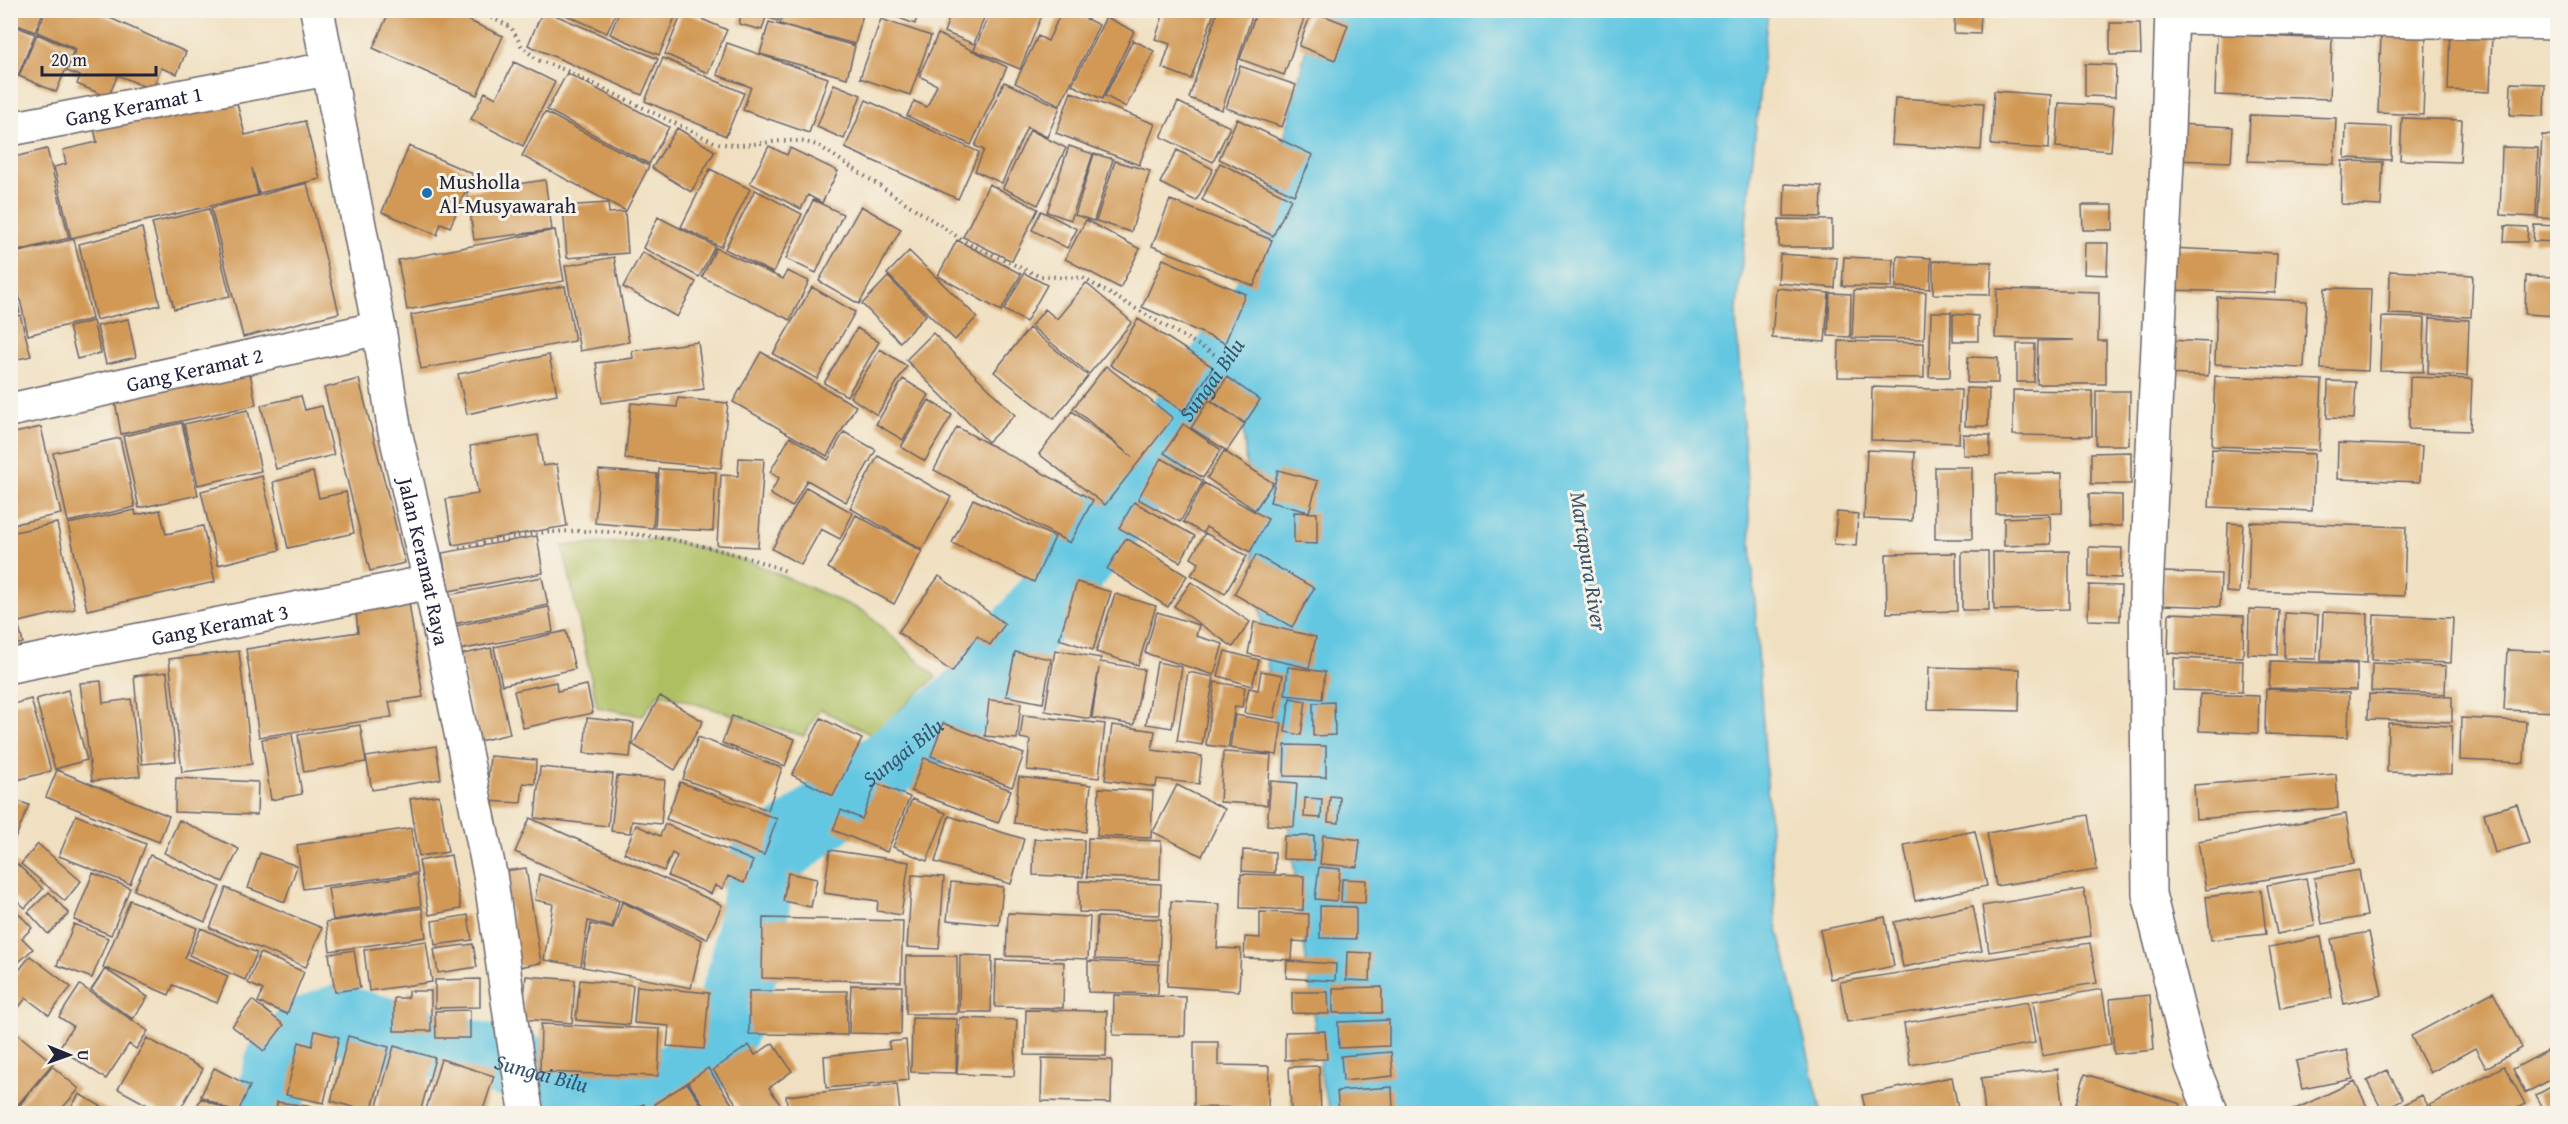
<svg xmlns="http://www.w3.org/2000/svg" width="2568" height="1124" font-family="'Gentium Book Plus',serif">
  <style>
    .green { fill: #aebf62; stroke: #68704e; stroke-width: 1.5 }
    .water { fill: #64c7e2; stroke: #43748e; stroke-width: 1.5 }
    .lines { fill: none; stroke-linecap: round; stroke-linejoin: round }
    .river { stroke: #64c7e2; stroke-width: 69 }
    .building { fill: #d19954 }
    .minor-casing { stroke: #6a646a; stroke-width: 36 }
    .path { stroke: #6a646a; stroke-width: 4; stroke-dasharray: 1.5 4.5; stroke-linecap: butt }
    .minor { stroke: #fff; stroke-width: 33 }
    .poi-dot { fill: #1f6fb2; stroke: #f7f3e8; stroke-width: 2 }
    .labels { text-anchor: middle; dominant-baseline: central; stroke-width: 6; stroke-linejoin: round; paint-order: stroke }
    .street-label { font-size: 21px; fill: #22223b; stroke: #f7f3e8 }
    .poi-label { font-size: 21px; fill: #22223b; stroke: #f7f3e8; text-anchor: start }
    .water-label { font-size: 22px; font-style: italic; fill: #36546d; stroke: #f7f3e8 }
  </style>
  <rect width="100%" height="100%" fill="#f7f3e8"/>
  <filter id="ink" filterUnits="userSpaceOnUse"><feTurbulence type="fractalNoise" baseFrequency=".0167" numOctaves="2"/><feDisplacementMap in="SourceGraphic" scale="12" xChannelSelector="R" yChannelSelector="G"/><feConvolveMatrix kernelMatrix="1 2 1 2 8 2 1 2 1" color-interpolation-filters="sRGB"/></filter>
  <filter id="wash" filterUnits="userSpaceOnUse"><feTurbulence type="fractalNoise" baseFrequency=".008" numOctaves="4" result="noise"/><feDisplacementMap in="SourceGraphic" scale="24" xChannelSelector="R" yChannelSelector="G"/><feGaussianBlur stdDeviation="1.35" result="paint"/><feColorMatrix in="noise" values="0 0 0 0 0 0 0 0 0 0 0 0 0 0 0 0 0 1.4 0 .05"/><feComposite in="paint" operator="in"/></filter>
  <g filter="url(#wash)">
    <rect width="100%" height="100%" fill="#f0e0c1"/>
    <path class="green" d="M667 539 753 563 865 612 936 677 872 735 820 709 804 736 659 693 642 716 597 707 563 546Z"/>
    <path class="water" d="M1315 11H1768L1736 318 1776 921 1822 1113H1331L1323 1088 1251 540 1237 336Z"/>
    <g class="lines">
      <path class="river" id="s1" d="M267 1114 280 1061 305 1032 338 1019 595 1087 649 1090 694 1068 723 1031 743 971 763 863 974 695 1117 511 1231 352 1289 264"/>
    </g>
    <g id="blocks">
      <path class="building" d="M10 10H44L35 32 10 22Z
        M46 10H92L186 52 177 74 161 68 152 90 118 75 108 97 77 84 80 76 67 71 76 49 37 32Z
        M390 10H445L503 36 477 95 373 48Z
        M543 10 658 59 642 95 528 45Z
        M555 10H617L607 33Z
        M620 10H678L659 55 610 34Z
        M742 10H781L778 21 766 17 762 30 739 24Z
        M783 10H852L863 14 855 44 780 24Z
        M878 10H919L915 24Z
        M952 10H987L974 44 944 32Z
        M991 10H1044L1020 69 974 50Z
        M1062 10H1068L1099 25 1060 105 1015 83 1038 36 1048 41Z
        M1165 10H1215L1191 79 1162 68 1170 44 1155 39Z
        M1218 10H1254L1222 110 1189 98Z
        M1257 10H1307L1284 75 1240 59Z
        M683 11 727 30 708 73 665 54Z
        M1312 11 1348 25 1335 60 1299 46Z
        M1955 11H1981L1980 34 1954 33Z
        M1106 17 1134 31 1102 99 1072 85Z
        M881 19 931 36 910 95 860 78Z
        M769 22 855 46 847 78 760 54Z
        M2110 23H2140L2141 54 2110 55Z
        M10 24 35 34 18 76 10 73Z
        M2450 30 2492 32 2490 92 2448 90Z
        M37 34 74 50 56 92 19 76Z
        M938 34 1007 67 971 145 907 116 914 101 927 107 937 85 919 76Z
        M2217 34 2332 39 2330 99 2215 95Z
        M2381 34 2426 36 2423 115 2378 113Z
        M1133 40 1154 51 1126 107 1105 96Z
        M727 43 828 78 809 133 743 110 751 87 717 75Z
        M663 58 744 93 726 136 645 101Z
        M514 62 555 82 523 146 471 119 485 92 496 98Z
        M2085 64 2116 65 2115 97 2085 96Z
        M1240 66 1296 85 1282 127 1226 108Z
        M567 73 669 127 649 164 547 110Z
        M10 80 19 121 10 122Z
        M1004 82 1060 107 1047 137 1027 127 1002 183 975 171 984 150 975 146Z
        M2511 83 2545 84 2544 116 2510 115Z
        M834 84 861 95 844 139 817 127Z
        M234 91 245 135 305 121 320 179 259 193 252 168 258 195 71 238 54 167 66 164 63 150 97 142 93 124Z
        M1994 91 2051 95 2049 149 1991 145Z
        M1071 92 1155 124 1139 165 1056 133Z
        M1895 98 1984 103 1981 150 1892 145Z
        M866 100 979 152 958 199 845 148Z
        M1178 102 1230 127 1213 162 1161 137Z
        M2059 103 2114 106 2111 151 2056 147Z
        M545 112 649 166 626 211 522 156Z
        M2250 115 2336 118 2334 164 2248 161Z
        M2402 118 2462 120 2460 162 2400 160Z
        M1237 119 1313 155 1294 195 1219 159Z
        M2176 124 2233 127 2231 162 2175 160Z
        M2346 125 2392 127 2391 160 2345 158Z
        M677 128 715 151 691 192 652 168Z
        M1030 130 1066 148 1038 205 1003 188Z
        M2542 135 2558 136V219L2538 218Z
        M409 146 473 174 450 227 441 223 437 235 382 212Z
        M769 146 787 155 790 148 838 171 822 203 808 195 801 209 750 183Z
        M1069 146 1093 154 1071 220 1047 212Z
        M2502 147 2538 148 2536 217 2500 215Z
        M47 149 69 238 10 253V158Z
        M1177 150 1213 169 1196 201 1160 183Z
        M1094 154 1113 159 1094 221 1075 215Z
        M1115 161 1150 171 1131 232 1096 221Z
        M2342 161 2383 162 2381 206 2341 204Z
        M1220 163 1291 199 1273 236 1202 200Z
        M710 169 750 189 721 247 681 227Z
        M545 180 552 230 474 240 467 191Z
        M307 183 339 313 243 337 211 208Z
        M989 184 1038 209 1012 261 963 237Z
        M1785 184 1822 186 1821 217 1784 216Z
        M755 190 802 214 773 273 725 249Z
        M813 200 843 214 816 273 786 259Z
        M1170 200 1272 240 1254 286 1152 246Z
        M608 203 609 213 625 212 628 253 567 258 563 206Z
        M2082 205H2113V230H2083Z
        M861 206 901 229 859 304 819 281Z
        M209 209 230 296 174 309 152 223Z
        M1041 211 1077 229 1067 248 1032 230Z
        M658 217 715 246 699 277 643 248Z
        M1779 219 1832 220V247H1779Z
        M1086 220 1140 249 1120 288 1065 259Z
        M2534 225 2558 226V242L2533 241Z
        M2505 226 2528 227 2527 242H2504Z
        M142 228 160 305 96 320 79 244Z
        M555 230 564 281 407 310 398 260Z
        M74 239 92 319 28 335 10 254Z
        M957 240 1021 274 1001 311 938 276Z
        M2085 243H2108L2107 275 2084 274Z
        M716 248 783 279 787 271 809 281 790 320 702 277Z
        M2170 248 2277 253 2275 293 2168 290Z
        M909 251 977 317 955 340 887 274Z
        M642 252 696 282 677 317 623 287Z
        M1780 254 1837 258 1835 288 1778 283Z
        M1897 256 1931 258 1930 289 1896 287Z
        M614 257 629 342 580 351 565 266Z
        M1844 257 1893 259 1892 287 1842 286Z
        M1163 259 1245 294 1225 343 1142 307Z
        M1933 261 1992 262 1990 295 1933 294Z
        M2390 271 2473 275 2471 317 2389 314Z
        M1024 273 1047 285 1026 322 1004 310Z
        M2526 276 2558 277V316L2525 314Z
        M888 277 926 315 900 342 862 304Z
        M10 278 20 312 10 315Z
        M1086 283 1132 322 1089 374 1031 326 1045 309 1057 319Z
        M565 286 575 341 421 369 411 315Z
        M812 287 855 312 817 379 773 354Z
        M1776 288 1829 293 1825 342 1772 338Z
        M2325 288 2371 289 2368 371 2321 369Z
        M1997 289 2099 292 2098 341H2106V384H2037L2038 341 2074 340 1995 338Z
        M1854 290 1926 292 1924 339 1852 338Z
        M1830 293 1851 294 1850 337 1828 336Z
        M2217 297 2307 301 2304 368 2215 364Z
        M1931 312H1951L1950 377H1929Z
        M1953 314 1978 316V341H1953Z
        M20 315 31 356 10 361V318Z
        M2382 317 2425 318 2423 372 2380 371Z
        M2430 318 2469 320 2467 376 2428 374Z
        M128 319 136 357 106 364 97 326Z
        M1138 319 1213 367 1185 412 1110 365Z
        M93 321 101 353 77 359 69 327Z
        M857 328 879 342 847 396 824 383Z
        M1029 328 1088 376 1054 419 994 372Z
        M933 333 1015 415 988 442 906 360Z
        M2166 340 2210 342 2208 376 2165 374Z
        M1839 341 1924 343V378L1838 377Z
        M698 342 704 389 602 403 596 363 633 358 632 351Z
        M2017 344H2035L2034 382H2017Z
        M880 349 907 366 877 415 850 397Z
        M761 352 856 406 827 456 733 402Z
        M549 355 557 394 467 414 458 374Z
        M1968 357 1998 358V383H1967Z
        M1106 366 1173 418 1105 505 1039 454 1072 411 1132 457 1073 408Z
        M249 367 256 405 121 434 114 396Z
        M2215 376 2322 380 2319 450 2212 446Z
        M1227 377 1260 400 1245 423 1212 401Z
        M2410 377 2472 379 2470 431 2409 429Z
        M359 379 405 563 370 571 324 388Z
        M903 379 929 395 903 440 876 424Z
        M2328 381 2356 382 2354 419 2327 418Z
        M1872 387 1961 390 1959 443 1871 440Z
        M1966 388 1989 389 1988 426H1965Z
        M2013 390 2092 391V436L2013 435Z
        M2096 391H2130L2129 445H2096Z
        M301 396 305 410 322 406 334 455 276 469 261 405Z
        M678 398 728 403 721 468 625 459 631 403 677 407Z
        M929 400 952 415 925 461 901 447Z
        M1209 400 1245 424 1227 451 1191 428Z
        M248 410 261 471 198 485 184 424Z
        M182 423 198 495 139 508 123 436Z
        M1183 424 1221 450 1203 478 1164 453Z
        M41 427 61 514 10 525V434Z
        M957 427 1093 500 1070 543 934 470Z
        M844 432 876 450 846 502 807 480 792 507 770 494 779 478 770 472 790 437 828 460Z
        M1963 434 1990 435V456L1963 455Z
        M538 435 543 466 557 464 567 526 453 545 446 499 478 494 470 446Z
        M120 438 135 507 68 522 53 453Z
        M2338 443 2422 446 2420 482 2337 479Z
        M2212 449 2314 454 2312 511 2209 507Z
        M1867 450 1915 452 1912 521 1864 519Z
        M1224 451 1273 483 1255 510 1207 478Z
        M2131 452V484H2091V453Z
        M878 456 951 497 922 550 850 508Z
        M739 458 764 459 758 547 717 545 721 475 738 476Z
        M1161 458 1203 481 1180 522 1138 499Z
        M1935 467H1972V539H1935Z
        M659 469 716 472 713 531 655 528Z
        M599 470 657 474 653 528 595 523Z
        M1278 470 1318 481 1309 512 1270 502Z
        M313 472 319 498 346 492 354 533 288 548 273 482Z
        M2062 473V513L1996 514V474Z
        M262 476 280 550 218 565 201 491Z
        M1204 483 1268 519 1250 552 1206 527 1203 533 1183 522Z
        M806 487 853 513 840 539 821 529 801 565 772 549Z
        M2089 494 2122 495V526H2089Z
        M973 499 1055 537 1034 582 952 543Z
        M1134 502 1195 536 1180 562 1119 528Z
        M135 510 136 515 160 510 166 534 203 526 215 582 87 610 68 524Z
        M1294 512 1317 513V544L1294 543Z
        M1837 512 1858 514 1856 546 1834 544Z
        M856 515 922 551 894 604 828 568Z
        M2050 516 2051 544 2004 546V518Z
        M2250 522 2406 527 2404 596 2248 591Z
        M57 523 75 609 19 622 10 580V533Z
        M2228 523 2243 524 2239 593 2226 592Z
        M1205 533 1247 556 1225 594 1191 575 1199 563 1191 558Z
        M537 536 543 573 449 591 442 553Z
        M1126 538 1187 576 1168 607 1107 569Z
        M2089 547 2122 548 2121 578 2089 577Z
        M2069 551V609L1994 610 1993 552Z
        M1962 552H1988L1989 610H1962Z
        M1956 553 1957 611 1887 613 1886 554Z
        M1256 555 1314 588 1292 627 1234 594Z
        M2163 572 2221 574 2220 607 2162 605Z
        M939 576 1005 624 990 645 977 636 952 672 898 632Z
        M542 577 548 605 453 624 448 595Z
        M1077 582 1111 592 1093 650 1059 639Z
        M1191 582 1250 622 1233 647 1174 606Z
        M2089 585 2121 586 2120 621 2088 620Z
        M10 592 23 643 10 646Z
        M1115 594 1156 606 1138 665 1096 652Z
        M409 602 423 697 389 702 392 717 259 737 246 649 358 632 356 611Z
        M549 607 553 632 459 650 455 626Z
        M2249 609 2279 610 2277 655 2248 654Z
        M1157 612 1199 625 1196 636 1223 644 1214 675 1145 653Z
        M2323 612 2368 614 2367 663 2321 661Z
        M2169 613 2244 616 2243 657 2168 653Z
        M2285 613 2318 615 2316 659 2284 658Z
        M2374 615 2453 618 2451 663 2372 660Z
        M1254 622 1316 637 1309 668 1248 654Z
        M566 631 575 669 502 685 494 647Z
        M491 648 510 734 479 741 459 655Z
        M1055 650 1101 658 1100 662 1144 669 1134 725 1092 718 1099 668 1090 719 1045 711Z
        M2507 650 2558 652V712L2504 710Z
        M239 651 252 764 182 772 169 659Z
        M1225 651 1259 660 1252 686 1218 676Z
        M1015 652 1051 659 1043 703 1006 696Z
        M2174 658 2243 661 2242 692 2173 690Z
        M2271 661 2357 664V690L2269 688Z
        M1157 662 1182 667 1172 728 1146 724Z
        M2372 663 2446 666 2445 694 2371 691Z
        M1288 667 1325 672 1322 699 1285 695Z
        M1929 667 2020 669 2019 711 1928 709Z
        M1261 671 1283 675 1274 718 1244 713 1249 688 1258 690Z
        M167 672 176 761 142 764 134 676Z
        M1188 672 1214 677 1202 745 1177 741Z
        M101 681 103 703 131 699 140 776 92 781 80 683Z
        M556 682 557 691 587 685 593 713 523 728 514 691Z
        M1215 682 1245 687 1242 707 1235 706 1228 748 1206 745Z
        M2266 689 2349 693 2348 737 2265 734Z
        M68 690 87 760 55 769 36 699Z
        M2200 694 2259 696 2258 733 2199 731Z
        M2369 694 2452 697V722L2368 719Z
        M660 696 703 721 675 770 633 745Z
        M1290 698 1306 701 1301 735 1285 732Z
        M31 699 51 771 10 782V705Z
        M989 700 1021 703 1017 739 985 736Z
        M1334 702 1335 735 1313 736V703Z
        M1023 715 1105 724 1099 778 1027 770 1030 740 1020 738Z
        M1235 715 1282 723 1277 755 1230 748Z
        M732 716 795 739 785 766 722 743Z
        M587 718 634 723 630 757 584 753Z
        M821 718 862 739 833 796 792 775Z
        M2461 718 2526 721 2524 763 2460 760Z
        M943 723 1024 754 1012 787 931 756Z
        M2388 723 2452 726 2451 774 2387 772Z
        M360 725 366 762 304 772 298 735Z
        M1112 725 1155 731 1152 750 1202 756 1199 784 1157 779 1156 787 1105 780Z
        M292 734 302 794 271 800 262 739Z
        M698 737 782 768 768 810 683 779Z
        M1285 745 1326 746V777L1284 776Z
        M436 746 441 779 372 790 366 757Z
        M1223 752 1271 755 1267 805 1220 802Z
        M490 756 536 760 535 784 523 783 521 803 486 801Z
        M924 758 1011 790 998 823 911 791Z
        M540 767 613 774 608 826 535 818Z
        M57 770 169 816 159 842 46 797Z
        M2336 774 2338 808 2196 819 2194 785Z
        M617 776 665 780 661 824 632 821 630 833 611 831Z
        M1019 777 1091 785 1086 832 1014 823Z
        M176 778 258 782 257 815 175 812Z
        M1271 781 1297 783 1294 827 1267 825Z
        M680 782 777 819 764 855 666 819Z
        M876 783 910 797 887 852 833 830 841 810 862 819Z
        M1177 785 1225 809 1202 856 1153 832Z
        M1099 788 1153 791 1151 838 1097 836Z
        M439 795 448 852 419 856 410 799Z
        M1330 796 1340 797 1339 823 1328 822Z
        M10 798 29 805 12 846 10 845Z
        M1305 798 1322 799 1321 818 1304 817Z
        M912 799 946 813 927 861 893 847Z
        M2517 804 2529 843 2495 853 2484 813Z
        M2346 814 2354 864 2206 890 2198 841Z
        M76 815 146 844 130 884 59 856Z
        M2088 815 2097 870 1996 886 1987 833Z
        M949 816 1024 839 1011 884 935 862Z
        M530 818 722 905 707 939 515 852Z
        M179 820 239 849 223 882 164 853Z
        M665 824 753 861 744 883 728 876 722 889 715 885 711 894 668 876 677 856 672 853 664 871 624 853 636 825 660 836Z
        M411 828 417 873 303 889 297 845Z
        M1975 831 1987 886 1915 901 1904 845Z
        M1323 835 1360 840 1357 867 1320 864Z
        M1284 836H1314V860L1283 859Z
        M1088 838 1161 841 1160 879 1087 877Z
        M1034 839 1084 840 1083 877 1033 875Z
        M38 844 81 881 65 901 21 864Z
        M830 850 909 862 901 915 877 911 878 901 824 893Z
        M1243 850 1275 852V873L1242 871Z
        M260 853 297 866 285 902 248 888Z
        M150 855 220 887 205 922 134 890Z
        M451 855 461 909 429 915 419 861Z
        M10 857 43 889 25 908 10 894Z
        M1319 867 1340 869 1337 901 1315 899Z
        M526 868 541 963 519 967 504 871Z
        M2359 870 2367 916 2322 924 2314 878Z
        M93 873 130 888 111 935 74 920Z
        M788 873 817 879 811 907 783 901Z
        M539 874 619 901 612 927 588 921 581 966 544 960 553 904 535 900Z
        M1241 874 1304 876 1303 910 1240 908Z
        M417 875 421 906 333 920 328 888Z
        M912 875 944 877 939 949 907 947Z
        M2306 878 2315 926 2277 934 2267 885Z
        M1342 879 1366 880 1365 903 1341 902Z
        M1079 881 1161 884 1160 915 1079 912Z
        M951 882 1003 887 999 925 947 920Z
        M226 888 322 928 306 967 210 928Z
        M2084 889 2091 936 1989 952 1982 906Z
        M2261 890 2266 934 2211 940 2206 897Z
        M49 892 69 914 48 934 28 912Z
        M130 900 197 928 185 958 228 976 217 1003 173 985 169 995 103 967Z
        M1171 901 1220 904 1217 948 1241 949 1239 991 1167 986Z
        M622 902 702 940 691 988 583 967 591 924 613 929Z
        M1320 906 1356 907V939L1320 938Z
        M1973 906 1982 951 1903 967 1894 922Z
        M14 908 32 928 22 938 33 949 10 970V912Z
        M422 908 426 937 330 951 326 922Z
        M1260 912 1309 914 1308 942 1293 941 1292 960 1244 958 1245 937 1260 938Z
        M1008 913 1090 917 1088 959 1006 956Z
        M468 915 472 940 435 945 432 921Z
        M1097 917 1161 919 1159 961 1095 959Z
        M1885 917 1894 966 1830 979 1820 930Z
        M763 918 903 921 901 982 762 978Z
        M74 924 108 938 92 978 57 965Z
        M201 928 257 953 245 980 189 955Z
        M2369 932 2382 995 2344 1004 2331 939Z
        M2321 937 2332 998 2280 1008 2269 947Z
        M426 941 432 982 369 991 364 950Z
        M2090 943 2097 983 1847 1022 1840 982Z
        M473 944 477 967 438 973 434 949Z
        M354 950 360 988 335 992 329 954Z
        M1347 952 1371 953 1370 981 1346 980Z
        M260 953 304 972 287 1014 258 1002 263 990 248 983Z
        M960 955 992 956 991 1012H959Z
        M30 956 71 987 49 1015 26 998 16 1011 10 1007V982Z
        M906 956H957V1014H906Z
        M996 960 1064 962 1063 1008 995 1007Z
        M1088 961 1159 964 1158 994 1088 992Z
        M1287 961 1336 964 1335 981 1286 978Z
        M105 969 148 997 133 1019 91 990Z
        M526 976 575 980 572 1023 522 1019Z
        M2558 978V997L2550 982Z
        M480 979V1007L435 1008V980Z
        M580 980 633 985 629 1025 576 1020Z
        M80 985 148 1031 136 1049 129 1044 106 1079 59 1048 73 1026 59 1017Z
        M851 985 902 986 901 1034 849 1033Z
        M637 986 709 993 704 1049 667 1046 669 1026 634 1023Z
        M1382 987V1013H1333V988Z
        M2102 989 2111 1044 2042 1056 2033 1001Z
        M408 991H431V1031H394V998H408Z
        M749 991H847V1035L749 1034Z
        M1292 992H1328L1329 1014 1292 1013Z
        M2493 992 2522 1048 2486 1068 2475 1048 2430 1073 2411 1036Z
        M1114 995 1186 997 1185 1036 1113 1035Z
        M2150 995 2154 1050 2114 1054 2110 999Z
        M252 1000 284 1025 264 1051 232 1026Z
        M2028 1002 2035 1043 1910 1065 1904 1023Z
        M470 1010V1038H436L435 1011Z
        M1026 1010 1107 1011 1106 1056 1025 1055Z
        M912 1018 957 1019 956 1073 911 1072Z
        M960 1018 1017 1020 1014 1076 957 1074Z
        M1389 1020V1046L1339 1048 1338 1022Z
        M541 1024 660 1029 658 1076 540 1072Z
        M14 1031 53 1063 15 1108 10 1104V1035Z
        M315 1031 339 1037 324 1103 286 1095 299 1042 312 1046Z
        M1325 1031 1327 1059 1285 1060V1032Z
        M348 1036 389 1047 371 1112 331 1101Z
        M147 1038 203 1069 178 1113H162L118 1089Z
        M906 1040 909 1080 826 1088 824 1056 890 1049 888 1042Z
        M1194 1042H1218V1065L1269 1066 1268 1108 1194 1107Z
        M773 1043 792 1071 769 1088 782 1107 773 1113H743L713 1070 749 1045 755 1055Z
        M2558 1045V1076L2525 1093 2513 1069Z
        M394 1046 435 1058 420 1113H375Z
        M2347 1050 2353 1079 2302 1089 2296 1061Z
        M1391 1052 1393 1076 1343 1081 1341 1056Z
        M1042 1058 1112 1060 1111 1103 1041 1101Z
        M441 1059 494 1076 482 1113H425Z
        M52 1066 79 1089 58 1113H24L17 1108Z
        M1319 1066 1321 1113H1291L1289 1067Z
        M2504 1066 2525 1104 2507 1113H2435L2430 1105Z
        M214 1068 250 1086 237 1114 201 1096Z
        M708 1068 738 1113H709L688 1082Z
        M2058 1069 2063 1113H1985L1981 1078Z
        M2387 1070 2403 1099 2382 1110 2367 1081Z
        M2085 1074 2181 1104 2178 1113H2073Z
        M1952 1077 1959 1113H1866L1862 1095Z
        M2355 1081 2370 1113H2287Z
        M687 1083 707 1113H660L654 1104Z
        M2558 1083V1113H2546L2536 1095Z
        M897 1084 900 1113H788L786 1096Z
        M1392 1087 1393 1108 1339 1112 1337 1091Z
        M79 1094 113 1113H68Z
        M2422 1095 2432 1113H2397L2395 1109Z
        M201 1098 234 1113H194Z
        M277 1102 323 1108 322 1113H276Z
        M644 1104 647 1113H621Z"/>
    </g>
  </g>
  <g filter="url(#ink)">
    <use href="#blocks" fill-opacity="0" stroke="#6a646a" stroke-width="1.5"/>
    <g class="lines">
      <g class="minor-casing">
        <g id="minor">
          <path id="s2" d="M317 10 379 328 394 427 430 582 490 874 514 1042 527 1114"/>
          <path d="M2172 10 2167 162 2146 592 2149 894 2192 1065 2212 1114"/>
          <path d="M2172 17 2558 23"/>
          <path id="s3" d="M10 129 327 69"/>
          <path id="s4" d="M10 410 379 328"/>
          <path id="s5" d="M10 666 430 582"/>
        </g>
      </g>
      <path class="path" d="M475 10 511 27 522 47 538 60 565 70 714 142C750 152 784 132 819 146L967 243 1039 276 1083 278 1217 356
        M459 548C486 543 513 536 540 533 620 525 711 543 786 571"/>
      <use href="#minor" class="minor"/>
    </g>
  </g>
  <circle class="poi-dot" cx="427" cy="193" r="6"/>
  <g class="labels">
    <g class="street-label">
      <text stroke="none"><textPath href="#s3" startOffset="126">Gang Keramat 1</textPath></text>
      <text stroke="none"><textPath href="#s4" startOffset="189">Gang Keramat 2</textPath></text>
      <text stroke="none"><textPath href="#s2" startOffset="562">Jalan Keramat Raya</textPath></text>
      <text stroke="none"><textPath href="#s5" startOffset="214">Gang Keramat 3</textPath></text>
    </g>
    <g class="poi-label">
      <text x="439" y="181">Musholla<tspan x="439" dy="24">Al-Musyawarah</tspan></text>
    </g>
    <g class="water-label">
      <text stroke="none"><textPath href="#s1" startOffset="1383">Sungai Bilu</textPath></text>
      <text transform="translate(1589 561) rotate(81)">Martapura River</text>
      <text stroke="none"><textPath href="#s1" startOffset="897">Sungai Bilu</textPath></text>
      <text stroke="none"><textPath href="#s1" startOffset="339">Sungai Bilu</textPath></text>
    </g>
  </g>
  <rect width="2568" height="1124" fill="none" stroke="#f7f3e8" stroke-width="36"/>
  <g transform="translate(69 1055) rotate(91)" stroke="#f7f3e8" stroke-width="4.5" paint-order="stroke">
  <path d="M0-4.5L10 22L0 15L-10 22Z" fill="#22223b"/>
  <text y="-9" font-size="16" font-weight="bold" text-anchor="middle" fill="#22223b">U</text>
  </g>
  <path d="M42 66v9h114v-9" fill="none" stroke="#22223b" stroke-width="3"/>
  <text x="51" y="66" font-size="18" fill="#22223b" stroke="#f7f3e8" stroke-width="4.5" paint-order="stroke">20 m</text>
</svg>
